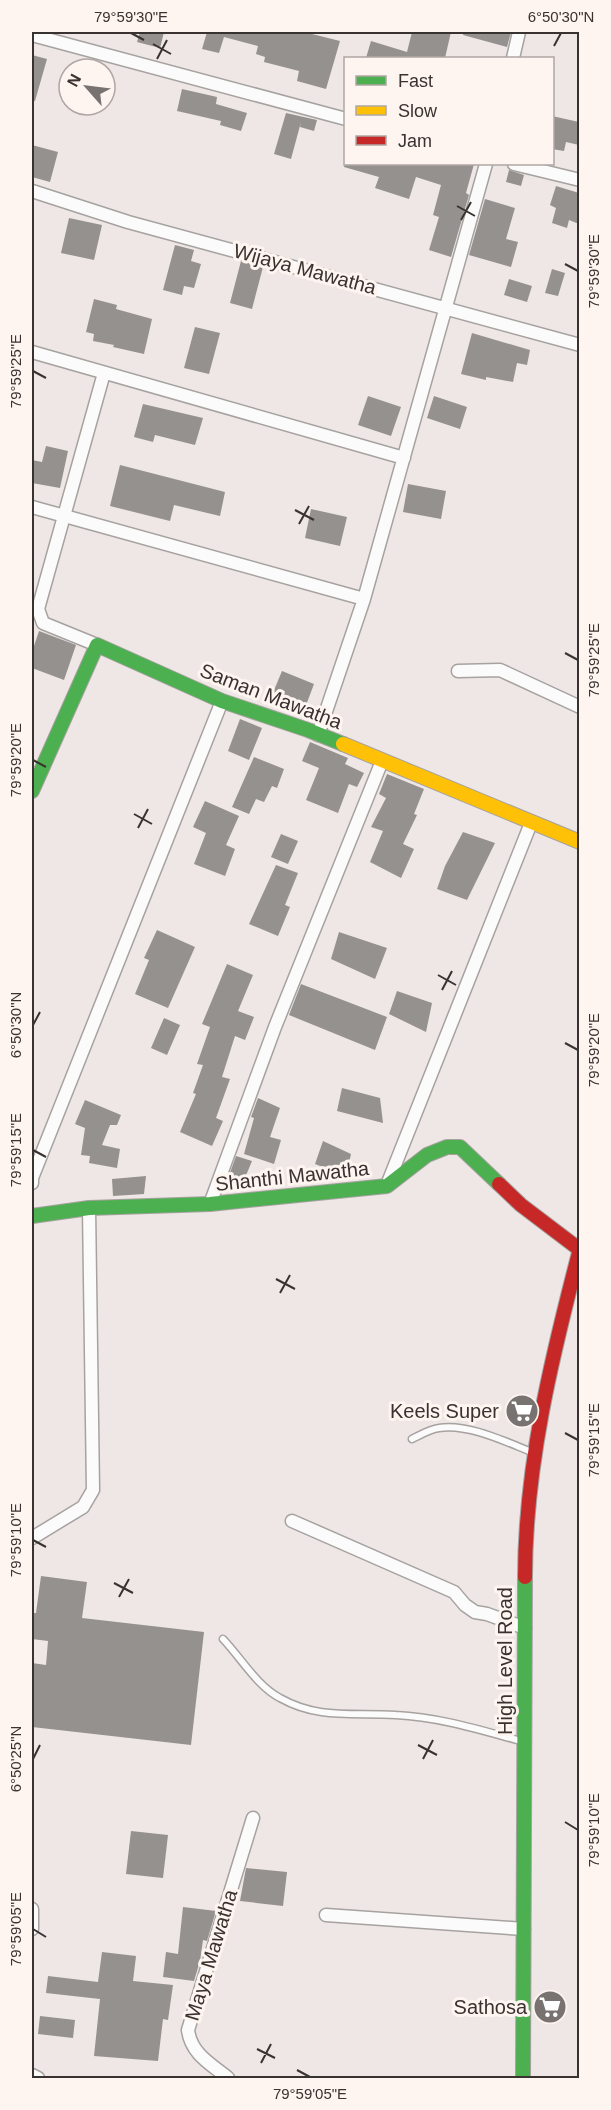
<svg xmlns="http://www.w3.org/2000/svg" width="611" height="2110" font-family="Helvetica,sans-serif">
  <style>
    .building { fill: #95918f }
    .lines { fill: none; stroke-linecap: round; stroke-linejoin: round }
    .lane-casing { stroke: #a6a2a0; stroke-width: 9 }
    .street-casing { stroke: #a6a2a0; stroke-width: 15 }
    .fast-casing { stroke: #a6a2a0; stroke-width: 16 }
    .slow-casing { stroke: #a6a2a0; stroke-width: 16 }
    .jam-casing { stroke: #a6a2a0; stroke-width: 16 }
    .lane { stroke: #fcfbfb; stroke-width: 6 }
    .street { stroke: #fcfbfb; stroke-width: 12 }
    .fast { stroke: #4caf50; stroke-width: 14 }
    .slow { stroke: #ffc107; stroke-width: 14 }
    .jam { stroke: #c62828; stroke-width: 14 }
    .ticks { fill: none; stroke: #383331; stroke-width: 2 }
    .labels { text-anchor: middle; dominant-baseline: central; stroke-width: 6; stroke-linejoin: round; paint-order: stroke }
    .street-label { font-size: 20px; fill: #383331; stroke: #fef4f0 }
    .poi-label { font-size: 20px; fill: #383331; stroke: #fef4f0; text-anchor: end }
    .neatline { fill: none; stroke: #383331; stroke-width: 2 }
    .ticks-label { font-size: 15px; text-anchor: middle; fill: #383331 }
  </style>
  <rect width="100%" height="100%" fill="#eee7e5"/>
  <path class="building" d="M140 32H164L160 48 137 42Z
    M207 32H304L340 41 326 89 297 81 299 71 264 62 265 57 256 54 258 46 224 37 219 53 202 49Z
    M412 32H451L445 58H366L371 41 407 52Z
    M464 32H511L507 47 463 35Z
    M32 55 47 59 35 101 32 100Z
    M182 89 217 97 216 104 247 113 241 131 220 125 221 121 177 111Z
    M286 113 317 120 314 131 300 127 301 122 291 159 274 154Z
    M552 116 579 122V145L566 142 564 151 552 149Z
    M32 145 58 152 50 182 32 177Z
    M345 164H474L466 193 469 195 451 257 429 250 439 217 433 215 441 185 416 177 409 199 375 188 379 177 344 167Z
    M509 170 524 175 521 186 506 182Z
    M556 186 579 193V224L569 220 567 228 552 223 556 208 550 205Z
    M485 199 515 208 506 239 518 242 511 267 469 255Z
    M69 218 102 225 94 260 61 253Z
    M175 245 194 250 191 261 201 264 194 288 184 286 182 295 163 290Z
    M241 261 263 267 252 309 230 303Z
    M552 269 565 273 558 296 545 293Z
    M509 279 532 286 527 302 504 295Z
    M94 299 117 305 116 309 152 319 144 354 113 347 114 345 93 341 94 334 86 332Z
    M195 327 220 333 209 374 184 368Z
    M472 333 530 350 527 365 517 363 513 382 486 377V380L461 374Z
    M368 396 401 407 391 436 358 425Z
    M434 396 467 407 460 429 427 418Z
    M143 404 203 418 195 445 155 435 153 442 134 437Z
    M46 446 68 451 60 488 32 483V460L42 462Z
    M120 465 225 492 220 516 174 505 170 521 110 506Z
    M408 484 446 491 441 519 403 512Z
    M311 509 347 517 340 546 305 538Z
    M39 631 76 645 64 680 32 668V652Z
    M282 671 314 684 305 708 272 695Z
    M240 719 262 728 249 760 228 751Z
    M310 742 348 758 345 764 364 773 357 787 349 784 338 813 306 800 319 768 302 761Z
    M254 757 284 769 277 788 272 786 264 802 256 799 249 814 232 807Z
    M387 774 424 789 414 814 417 815 403 844 414 849 401 878 370 862 383 831 371 827 386 798 379 794Z
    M205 801 239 816 226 845 235 849 225 876 194 864 206 833 193 827Z
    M463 832 495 843 467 900 437 889 445 866Z
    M281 834 298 841 288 864 271 857Z
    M276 865 298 873 285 905 290 907 278 936 249 924Z
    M157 930 195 947 168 1008 135 994 149 960 144 958Z
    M339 932 387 948 375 979 331 959Z
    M227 964 253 975 238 1011 254 1017 245 1040 235 1036 222 1077 230 1079 216 1118 223 1121 212 1146 180 1132 196 1094 193 1093 203 1065 197 1064 210 1027 202 1024Z
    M301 984 387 1017 375 1050 289 1015Z
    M397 991 432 1003 426 1032 389 1014Z
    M164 1018 180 1025 167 1055 151 1048Z
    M342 1088 380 1098 383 1123 337 1111Z
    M258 1098 280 1108 270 1137 281 1140 274 1164 244 1154 254 1118 251 1117Z
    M85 1100 121 1115 117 1125H110L102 1145 120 1149 117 1168 89 1163 90 1156 81 1155 85 1128 75 1124Z
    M323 1141 351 1154 346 1176 315 1164Z
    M236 1156 252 1161 242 1185 227 1181Z
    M146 1176 144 1194 113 1196 112 1179Z
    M41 1576 87 1582 82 1618 204 1632 191 1745 32 1727V1663L46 1665 48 1641 32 1639V1613H36Z
    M131 1831 168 1835 163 1878 126 1874Z
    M246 1868 287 1872 283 1906 240 1901Z
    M183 1907 216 1911 207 1941 203 1940 200 1961 194 1981 163 1977 166 1952 178 1954Z
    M102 1952 136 1956 133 1981 173 1985 168 2020 163 2019 158 2061 94 2056 100 1999 46 1993 48 1976 98 1982Z
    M40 2016 75 2020 73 2038 38 2034Z"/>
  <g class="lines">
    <g class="lane-casing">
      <path id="lane" d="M412 1439C420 1435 430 1429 439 1428 467 1423 506 1442 532 1452
        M223 1639C241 1658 257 1686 280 1698 319 1720 354 1712 396 1715 439 1717 480 1730 521 1741"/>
    </g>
    <g class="street-casing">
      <path id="street" d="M32 35 346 119
        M513 58 519 32
        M514 164 580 180
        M32 191 128 222 580 345
        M32 352 404 458
        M32 507 364 599
        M97 645 43 623 38 609 104 373
        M458 671 500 670 580 707
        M318 735 364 599 486 164
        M32 1183V1178L222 701
        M387 1185 531 823
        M210 1204 275 1027 382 761
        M292 1521 454 1592 465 1605 475 1612 487 1614 525 1628
        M32 1538 83 1507 93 1490 89 1208
        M32 1909V1929
        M326 1915 524 1929
        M32 2075 38 2078
        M228 2078C211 2064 191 2054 188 2030L253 1818"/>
    </g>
    <g class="fast-casing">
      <path id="fast" d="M32 791 97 645 222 701 308 730 343 744
        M32 1216 89 1208 210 1204 387 1186 427 1155 447 1147H460L499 1184
        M523 2078 525 1577"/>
    </g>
    <g class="slow-casing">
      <path id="slow" d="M343 744 580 842"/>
    </g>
    <g class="jam-casing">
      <path id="jam" d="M499 1184 521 1205 579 1249
        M525 1577C525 1466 552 1356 580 1249"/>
    </g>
    <use href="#lane" class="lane"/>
    <use href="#street" class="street"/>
    <use href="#fast" class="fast"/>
    <use href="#slow" class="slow"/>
    <use href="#jam" class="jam"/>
  </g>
  <path class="ticks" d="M131 33 144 40M153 44 171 54M554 46 561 33M157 59 167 40M457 206 475 216M461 220 471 202M565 264 578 271M33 371 46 378M295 510 314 520M299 524 309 506M565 653 578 660M33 760 46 767M134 814 152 824M138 828 148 809M438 975 456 985M442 990 452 971M33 1025 40 1012M565 1043 578 1050M33 1150 46 1157M276 1279 295 1289M280 1293 290 1275M565 1433 578 1440M33 1540 46 1547M114 1583 133 1593M119 1597 129 1579M418 1745 437 1755M33 1759 40 1745M423 1759 433 1740M565 1822 578 1830M33 1929 46 1937M257 2049 275 2058M261 2063 271 2044M297 2070 310 2077"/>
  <defs>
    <g id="supermarket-disc" transform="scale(1.725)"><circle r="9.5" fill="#787270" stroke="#fef4f0"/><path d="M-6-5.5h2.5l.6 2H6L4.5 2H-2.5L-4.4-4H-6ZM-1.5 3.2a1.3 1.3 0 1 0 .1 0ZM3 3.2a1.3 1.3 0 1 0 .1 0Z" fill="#fff"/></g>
  </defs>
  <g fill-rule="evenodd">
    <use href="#supermarket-disc" x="522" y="1411"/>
    <use href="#supermarket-disc" x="550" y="2007"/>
  </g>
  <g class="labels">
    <g class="street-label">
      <text transform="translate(305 269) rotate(15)">Wijaya Mawatha</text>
      <text transform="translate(271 696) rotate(21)">Saman Mawatha</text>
      <text transform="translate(292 1176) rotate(-6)">Shanthi Mawatha</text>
      <text transform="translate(505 1661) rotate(-90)">High Level Road</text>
      <text transform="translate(211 1955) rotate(-73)">Maya Mawatha</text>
    </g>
    <g class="poi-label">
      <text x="499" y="1411">Keels Super</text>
      <text x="527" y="2007">Sathosa</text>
    </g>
  </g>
  <rect width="611" height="2110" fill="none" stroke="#fef4f0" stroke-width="66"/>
  <rect x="344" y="57" width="210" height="108" fill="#fef4f0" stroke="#afa7a4" stroke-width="1.5"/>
  <rect x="356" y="76" width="30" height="9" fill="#4caf50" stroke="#afa7a4" stroke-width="1.5"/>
  <text x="398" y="87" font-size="18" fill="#383331">Fast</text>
  <rect x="356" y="106" width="30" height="9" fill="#ffc107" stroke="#afa7a4" stroke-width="1.5"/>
  <text x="398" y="117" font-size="18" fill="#383331">Slow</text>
  <rect x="356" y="136" width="30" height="9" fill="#c62828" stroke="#afa7a4" stroke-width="1.5"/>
  <text x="398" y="147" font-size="18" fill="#383331">Jam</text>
  <g transform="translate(87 87) rotate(298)"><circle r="28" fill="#fef4f0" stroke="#afa7a4" stroke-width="1.5"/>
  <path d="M0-4.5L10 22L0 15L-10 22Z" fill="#787270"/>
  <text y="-9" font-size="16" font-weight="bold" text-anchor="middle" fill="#383331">N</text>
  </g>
  <rect x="33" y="33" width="545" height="2044" class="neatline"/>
  <g class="ticks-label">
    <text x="131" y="22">79°59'30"E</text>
    <text x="561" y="22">6°50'30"N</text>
    <text transform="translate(594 271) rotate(-90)" y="5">79°59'30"E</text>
    <text transform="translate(16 371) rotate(-90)" y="5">79°59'25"E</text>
    <text transform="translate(594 660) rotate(-90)" y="5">79°59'25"E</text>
    <text transform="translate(16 760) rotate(-90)" y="5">79°59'20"E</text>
    <text transform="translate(16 1025) rotate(-90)" y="5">6°50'30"N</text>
    <text transform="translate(594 1050) rotate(-90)" y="5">79°59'20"E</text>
    <text transform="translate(16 1150) rotate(-90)" y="5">79°59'15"E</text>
    <text transform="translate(594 1440) rotate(-90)" y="5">79°59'15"E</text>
    <text transform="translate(16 1540) rotate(-90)" y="5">79°59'10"E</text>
    <text transform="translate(16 1759) rotate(-90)" y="5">6°50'25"N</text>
    <text transform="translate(594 1830) rotate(-90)" y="5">79°59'10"E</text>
    <text transform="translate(16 1929) rotate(-90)" y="5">79°59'05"E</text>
    <text x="310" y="2099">79°59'05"E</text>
  </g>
</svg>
